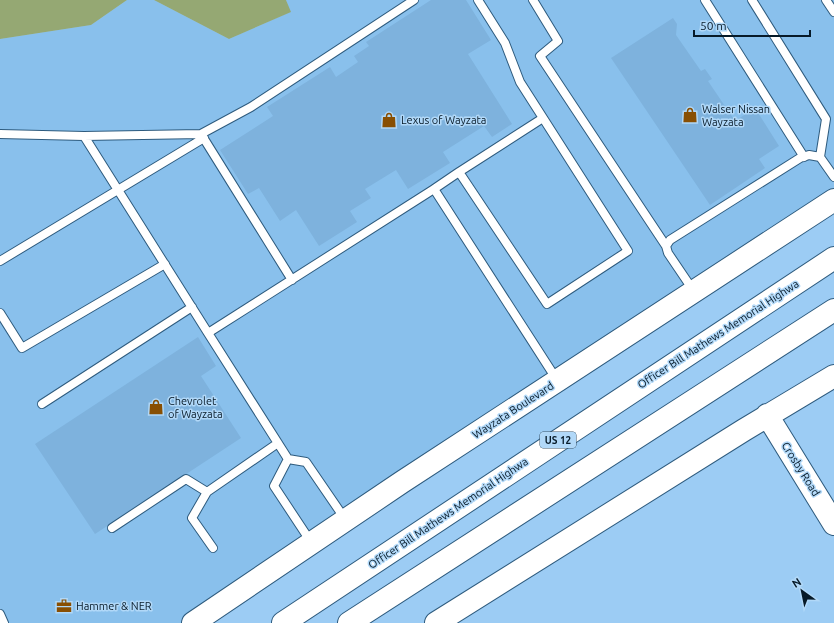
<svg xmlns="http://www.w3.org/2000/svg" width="834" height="623" font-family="Ubuntu,sans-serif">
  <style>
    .built { fill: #89c0ec }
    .green { fill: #95a873 }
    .building { fill: #7eb2dd }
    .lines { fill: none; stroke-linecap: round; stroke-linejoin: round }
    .lane-casing { stroke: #2e5b7e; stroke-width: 10 }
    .secondary-casing { stroke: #2e5b7e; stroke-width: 24 }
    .highway-casing { stroke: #2e5b7e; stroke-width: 24 }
    .lane { stroke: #fff; stroke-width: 8 }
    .secondary { stroke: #fff; stroke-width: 22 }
    .highway { stroke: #fff; stroke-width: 22 }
    .labels { text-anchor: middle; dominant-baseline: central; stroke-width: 3; stroke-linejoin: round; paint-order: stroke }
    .shield { fill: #b1d8f8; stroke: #3a5366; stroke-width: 1 }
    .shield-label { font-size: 10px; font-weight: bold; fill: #071a28 }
    .poi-label { font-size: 11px; fill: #071a28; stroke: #b1d8f8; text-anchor: start }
    .street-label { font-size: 11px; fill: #071a28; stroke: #b1d8f8 }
  </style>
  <rect width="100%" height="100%" fill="#9cccf4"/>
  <path class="built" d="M127 0H154L229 39 290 12 286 0H834V200L193 623H0V39L91 25Z"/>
  <path class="green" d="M0 0H127L91 25 0 39Z
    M154 0H286L291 12 229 39Z"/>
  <path class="building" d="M431 0H466L491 40 468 54 512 124 492 137 484 126 443 152 450 163 408 189 396 170 365 189 371 198 350 211 357 222 319 246 296 210 280 221 259 188 248 194 220 150 273 116 267 107 330 67 336 77 358 62 354 56 369 46 366 42Z
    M673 18 677 24 676 35 701 71 705 69 712 79 708 81 735 121 755 108 779 146 759 159 765 168 710 205 611 58Z
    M198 337 216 366 201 376 241 438 95 534 35 444Z"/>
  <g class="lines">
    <g class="lane-casing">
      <path id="lane" d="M533 0 558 41 540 56 666 246
        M705 0 804 157
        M752 0 826 119 820 157
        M826 0 834 12
        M0 134 84 136 208 333
        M201 134 292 280
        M84 136 201 134 251 107 414 0
        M459 172 543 118
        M434 189 459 172 547 304 628 251 520 82 505 43 478 0
        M0 261 204 138
        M693 290 668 253 666 246 670 240 800 158 809 155 820 157 834 177
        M0 313 22 348 165 264
        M42 404 192 307
        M288 459 274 486 311 542
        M207 492 192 518 213 548
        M345 519 306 462 288 459 208 333 434 189 557 380
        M112 528 186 479 207 492 278 443
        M0 614 4 623"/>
    </g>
    <g class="secondary-casing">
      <path id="secondary" d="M767 415 834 524
        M193 623 402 482 834 200
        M436 623 744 430 834 376"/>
    </g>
    <g class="highway-casing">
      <path id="highway" d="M283 623 834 258
        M349 623 834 310"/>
    </g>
    <use href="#lane" class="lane"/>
    <use href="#secondary" class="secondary"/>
    <use href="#highway" class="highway"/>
  </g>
  <defs>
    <g id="shop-bare" transform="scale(1.2)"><path d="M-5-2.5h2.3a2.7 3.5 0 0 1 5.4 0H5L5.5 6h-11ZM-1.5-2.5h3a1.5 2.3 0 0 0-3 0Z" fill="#884f03" stroke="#b1d8f8" stroke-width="2.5" paint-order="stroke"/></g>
    <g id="office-bare" transform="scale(1.2)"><path d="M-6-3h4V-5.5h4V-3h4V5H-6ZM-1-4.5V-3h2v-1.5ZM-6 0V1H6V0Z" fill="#884f03" stroke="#b1d8f8" stroke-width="2.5" paint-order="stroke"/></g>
  </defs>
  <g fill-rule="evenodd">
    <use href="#shop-bare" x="690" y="115"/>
    <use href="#shop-bare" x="389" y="120"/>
    <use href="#shop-bare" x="156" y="407"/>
    <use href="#office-bare" x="64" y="606"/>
  </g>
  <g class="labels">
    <rect class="shield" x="540" y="432" width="36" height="16" rx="3"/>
    <g class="shield-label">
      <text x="558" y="440">US 12</text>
    </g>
    <g class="poi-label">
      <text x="702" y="109">Walser Nissan<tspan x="702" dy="13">Wayzata</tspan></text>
      <text x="401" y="120">Lexus of Wayzata</text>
      <text x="168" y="401">Chevrolet<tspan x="168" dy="13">of Wayzata</tspan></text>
      <text x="76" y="606">Hammer &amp; NER</text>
    </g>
    <g class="street-label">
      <text transform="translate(718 334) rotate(-33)">Officer Bill Mathews Memorial Highwa</text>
      <text transform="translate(513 410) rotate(-33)">Wayzata Boulevard</text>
      <text transform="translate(801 469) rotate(58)">Crosby Road</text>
      <text transform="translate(448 513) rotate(-34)">Officer Bill Mathews Memorial Highwa</text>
    </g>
  </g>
  <g transform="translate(802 591) rotate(327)" stroke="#b1d8f8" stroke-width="3" paint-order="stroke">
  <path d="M0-3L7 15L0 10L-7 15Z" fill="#071a28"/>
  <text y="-6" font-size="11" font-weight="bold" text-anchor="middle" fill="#071a28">N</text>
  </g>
  <path d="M694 30v6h116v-6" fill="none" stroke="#071a28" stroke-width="2"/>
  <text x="700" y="30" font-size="12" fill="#071a28" stroke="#b1d8f8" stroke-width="3" paint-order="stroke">50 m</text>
</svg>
